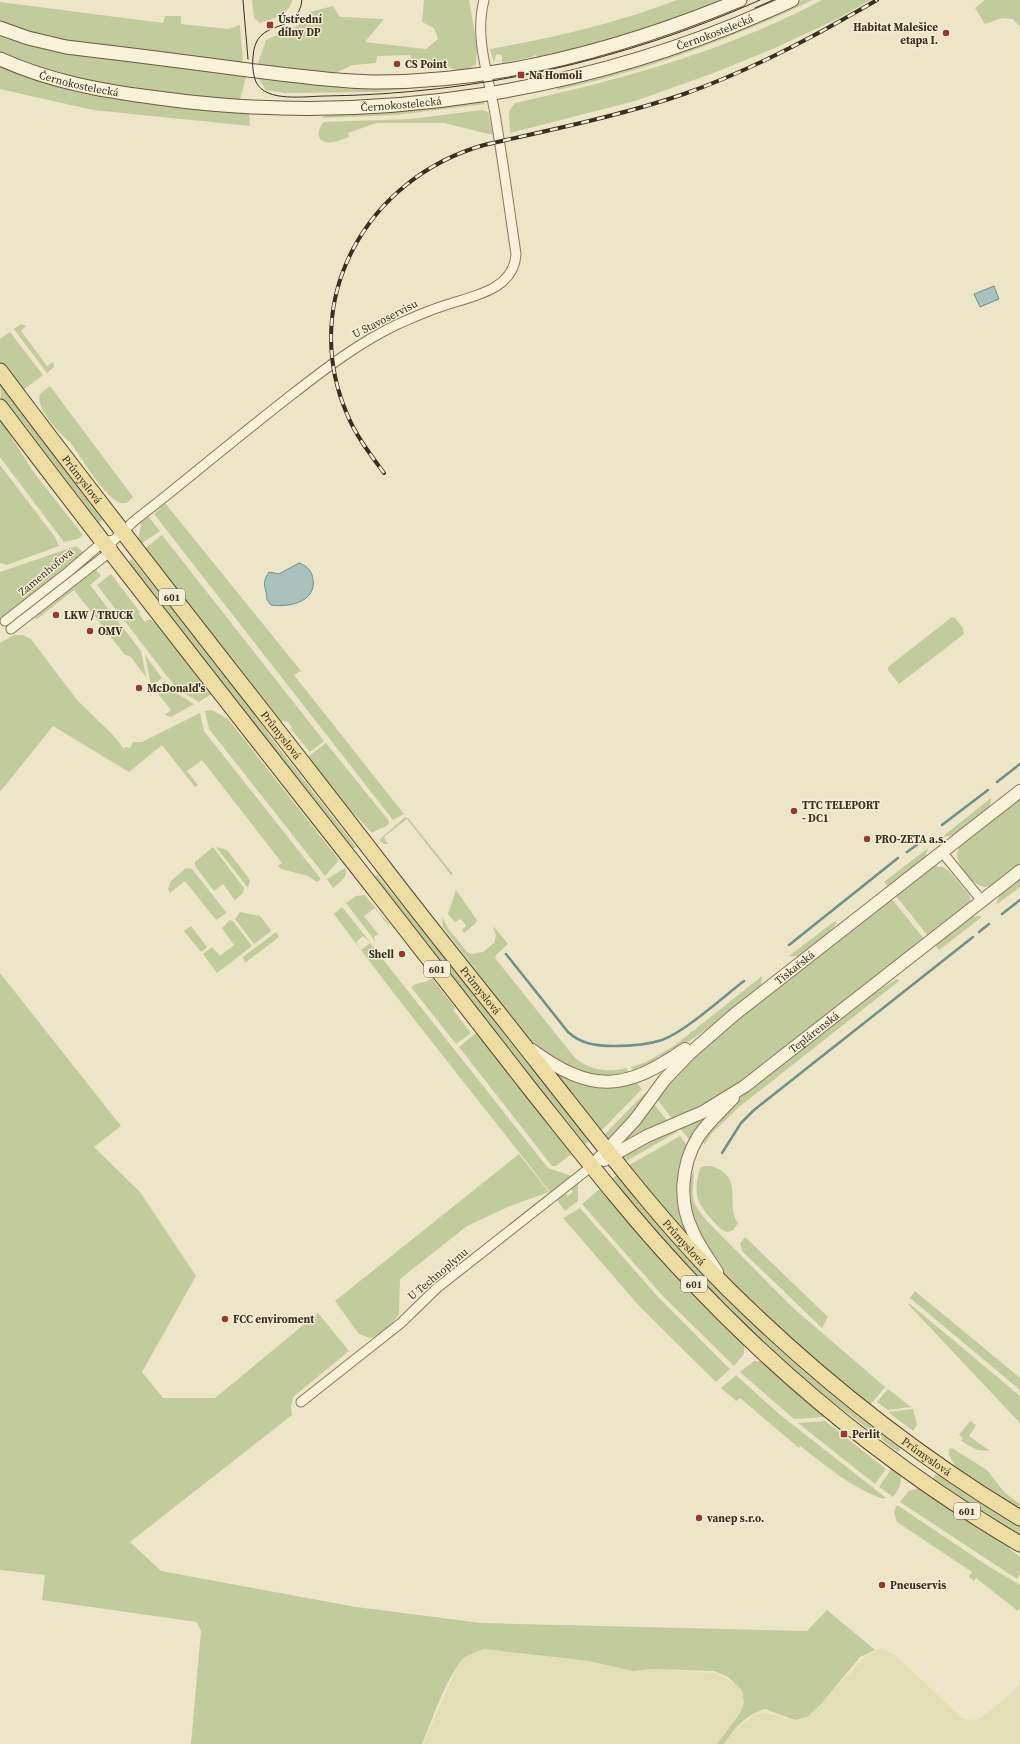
<svg xmlns="http://www.w3.org/2000/svg" width="1020" height="1744" font-family="'Source Serif 4',serif">
  <style>
    .farmland { fill: #e2dfb6 }
    .green { fill: #c1cb9c }
    .water { fill: #a9c1bc; stroke: #6f908a }
    .lines { fill: none; stroke-linecap: round; stroke-linejoin: round }
    .stream { stroke: #6f908a; stroke-width: 2.5 }
    .minor-casing { stroke: #88785d; stroke-width: 11 }
    .tertiary-casing { stroke: #88785d; stroke-width: 14 }
    .secondary-casing { stroke: #6a5941; stroke-width: 15 }
    .primary-casing { stroke: #574631; stroke-width: 17 }
    .minor { stroke: #f8f2db; stroke-width: 9 }
    .tertiary { stroke: #f8f2db; stroke-width: 12 }
    .secondary { stroke: #f8f2db; stroke-width: 13 }
    .primary { stroke: #eedda2; stroke-width: 15 }
    .tram { stroke: #392f21; stroke-width: 1 }
    .rail-casing { stroke: #392f21; stroke-width: 4 }
    .rail { stroke: #f5efd7; stroke-width: 2.5; stroke-dasharray: 8; stroke-linecap: butt }
    .poi-dot { fill: #953830; stroke: #f5efd7; stroke-width: 1.5 }
    .labels { text-anchor: middle; dominant-baseline: central; stroke-width: 3; stroke-linejoin: round; paint-order: stroke }
    .shield { fill: #f5efd7; stroke: #716958; stroke-width: 1 }
    .shield-label { font-size: 10px; font-weight: bold; fill: #392f21 }
    .poi-label { font-size: 11px; font-weight: bold; fill: #392f21; stroke: #f5efd7; text-anchor: start }
    .street-label { font-size: 11px; fill: #392f21; stroke: #f5efd7 }
  </style>
  <rect width="100%" height="100%" fill="#ede5c8"/>
  <path class="farmland" d="M882 1648 896 1656 963 1719 977 1720 993 1709 1020 1685V1744H724L736 1729 752 1716 763 1712 794 1720 806 1718 867 1655Z
    M484 1649 589 1661 633 1671 651 1669 715 1673 735 1683 742 1690 744 1702 741 1712 717 1744H423L460 1661 472 1653Z"/>
  <path class="green" d="M252 0H292V1C288 16 273 18 260 23L254 18Z
    M424 0H469L477 45 476 64 464 72 430 62 411 60 410 55 377 56 376 63 353 65 330 75 257 66 266 40 297 26 305 20 310 12 333 6 340 17 384 19 365 42 426 49 438 39 434 28 422 22Z
    M677 0H728L642 31 553 56 552 53 537 57 536 55 533 56V57L502 63V55L496 54 494 63 490 49C554 38 617 23 677 0Z
    M803 0H813C731 39 646 71 557 90L556 86Z
    M822 0H871L835 20 775 48 711 74 635 101 510 133 509 111 515 103C621 80 726 51 822 0Z
    M985 0H1020V27L1013 19 1002 18 985 24 975 8Z
    M0 2 163 23 165 16H181V24L228 29 240 25 243 64 64 42 0 23Z
    M0 34 244 75V77H246L240 100 206 99 65 78 0 53Z
    M0 65 76 92 157 105 249 113 250 126 93 110 0 89Z
    M258 78 271 81 272 78 450 83 449 85 376 92 285 93 266 90Z
    M482 101 485 104 396 115 321 118 329 114Z
    M483 110 488 112 493 135 444 123H376L348 133 349 137C343 139 333 144 326 142 315 140 318 128 324 122L410 119Z
    M21 324 26 326 21 331 47 366 53 362 54 364V367L47 373 14 329Z
    M10 332 43 375 23 390 20 389 0 363V339Z
    M0 379 105 518 99 523 37 442 15 420 1 401Z
    M50 386 133 497C131 499 127 504 123 503 107 503 79 453 70 442 59 433 35 408 40 394Z
    M0 419 32 470 82 534 83 535 78 539 64 542 0 457Z
    M0 465 55 537 59 546 7 565 0 563Z
    M165 503 301 671 294 675 404 814 393 820 154 514Z
    M148 516 160 531 141 544 138 538 141 526 139 523Z
    M162 535 324 741 310 752 291 729 292 727 287 721 285 722 284 720 281 722 270 716 142 551Z
    M76 546 83 552 82 554 0 620V572Z
    M132 559 243 695 268 734 356 847 350 851 125 564Z
    M96 569 101 576 90 585 141 651 146 677 130 656 125 655 74 590 37 619 34 618Z
    M111 574 140 612 139 614 145 622 150 619 164 630 213 693 199 702 177 689 97 585Z
    M952 617 955 618 963 628 964 634 899 684 888 670V667Z
    M14 635H23L31 639 77 700 112 734 124 749 125 747 130 748 133 742H142L200 713 204 731 321 879 317 882 308 876 281 869 278 866 282 863 202 760 187 771 198 785 195 787 162 745 129 772 53 726 0 792V643Z
    M145 655 162 678 152 686 151 685Z
    M165 681 173 691 194 704 171 717 165 715 171 710 154 689Z
    M212 710 228 719 339 860 325 876 209 729 205 711Z
    M326 743 389 821V824C383 829 378 828 372 833L316 774 308 757Z
    M1020 797V865C1012 871 1002 882 992 886 979 892 962 872 958 860 956 855 958 850 960 845Z
    M991 798 990 807 955 835 942 837Z
    M405 817 408 818 453 874 451 875 407 819 384 837 388 844H384L379 840Z
    M213 847 244 888 243 893 235 900 223 884 214 891 195 866V862Z
    M216 847 227 850 248 877 250 881 248 888Z
    M928 848 925 858 889 888 884 882Z
    M935 866 943 867 949 871 969 895 971 902 969 905 929 937 895 895 930 868Z
    M186 868 192 869 226 912 225 914 216 920 185 881 170 893 168 889 171 881Z
    M345 868C349 877 340 882 333 888L327 879Z
    M377 875 450 965 463 978 592 1139 585 1144 534 1080 506 1050 374 877Z
    M1020 877V887L996 905 1000 894Z
    M456 890 477 920 476 923 464 933 462 930 466 926 461 919 455 922 448 914Z
    M365 895 389 924 388 925 375 908 364 916 378 934 374 937 375 941 346 903 356 896Z
    M891 898 925 940 763 1067 714 1100 674 1121 656 1098 667 1083 724 1028Z
    M342 907 370 942 363 936 356 942 361 950 370 943 548 1168 572 1176 550 1192C478 1099 404 1009 334 914Z
    M240 912 260 916 271 930 270 932 254 944 235 919Z
    M978 916 982 917 939 950 934 944 970 917Z
    M442 917 448 928 467 952 472 954 483 952 494 943 496 935 493 928 494 927 508 944 496 955 495 958 575 1058C590 1070 607 1073 626 1068L631 1075 616 1077 579 1073 541 1051 525 1034 443 927Z
    M230 920 233 921 252 946 217 973 203 954 212 947 220 956 234 945 222 928Z
    M835 921 837 923C826 936 808 960 789 956Z
    M191 926 207 947 201 952 184 931Z
    M276 932 279 937 245 963 243 957Z
    M0 973 121 1126 94 1147 140 1192 196 1276 142 1372 163 1398H215L318 1313 349 1351 293 1397 291 1407 292 1415 130 1542 161 1571 356 1607 481 1623 807 1631 827 1610 875 1650 860 1657 821 1704 807 1717 795 1720 765 1709C743 1717 737 1726 724 1744H717L741 1712 744 1702 742 1690 728 1677 714 1671 651 1669 633 1671 589 1661 484 1649C476 1652 465 1655 460 1662 443 1686 433 1717 422 1744H191L201 1631 197 1622 42 1600 45 1575 0 1570Z
    M762 976 761 987C721 1019 681 1050 636 1074L631 1067 646 1062 674 1046Z
    M432 978 455 1008 453 1010 471 1033 456 1044 411 987C418 981 426 984 432 978Z
    M897 979 899 981 739 1107 712 1133 704 1145 703 1138C729 1103 767 1075 802 1048 833 1024 863 999 897 979Z
    M476 1033 488 1042 574 1152 556 1166H552L459 1047Z
    M551 1069 636 1082 642 1089 599 1133Z
    M645 1093 648 1097 639 1108 608 1141 602 1137Z
    M653 1103 669 1123 613 1148Z
    M709 1113 692 1143 679 1127Z
    M674 1129 677 1132 623 1163 621 1158 631 1150Z
    M680 1136 689 1148 688 1235 626 1167Z
    M519 1154 549 1192 510 1206 467 1226 400 1279 399 1314 390 1326 377 1336 370 1338 359 1334 335 1301Z
    M711 1166C745 1176 725 1204 738 1223L733 1230 729 1232C722 1232 718 1226 714 1222 696 1203 693 1194 700 1168L704 1166Z
    M694 1170C693 1197 688 1199 708 1222L792 1307 885 1387 871 1404 856 1397 765 1318 716 1264 709 1253 690 1214 688 1180Z
    M619 1173 664 1228 903 1445 898 1452 841 1408 807 1384 721 1305 609 1181Z
    M578 1183V1201L565 1211 557 1200 565 1193 568 1196 573 1192 571 1189Z
    M602 1187 744 1342V1354L734 1366 662 1295 582 1204Z
    M580 1208 659 1298 730 1369 716 1382 640 1307 563 1218Z
    M745 1237 828 1317 822 1328 742 1251 740 1243Z
    M915 1291 1020 1378V1390L910 1298Z
    M908 1304H910L1020 1396V1423Z
    M754 1361 766 1362 805 1395 826 1417 794 1419 740 1372Z
    M736 1375 779 1414 885 1497 884 1499C851 1488 827 1466 800 1446L799 1448 740 1398 736 1401 721 1388Z
    M888 1389 911 1407 888 1410 877 1402Z
    M913 1409 917 1425 913 1431 888 1412Z
    M825 1421 886 1469 875 1484 798 1423Z
    M970 1421 976 1425 969 1436 990 1451 977 1450 961 1441 963 1438 959 1435Z
    M952 1448 987 1470 1004 1492 1020 1504V1509L955 1466 949 1455V1449Z
    M894 1465C905 1476 902 1486 893 1497L879 1487Z
    M940 1473 1020 1524V1538L934 1482V1476Z
    M919 1488 1007 1542 1010 1549 1020 1557V1574L1017 1579 900 1502 909 1491Z
    M897 1505 985 1564 1020 1585V1608L1018 1611 976 1578 974 1581 969 1577 972 1572 897 1522 894 1512Z"/>
  <path class="water" d="M994 286 999 299 980 307 974 294Z
    M299 563C305 565 310 569 312 575 320 601 290 608 271 605L267 600C267 587 260 586 269 572L279 574Z"/>
  <g class="lines">
    <path class="stream" d="M997 782 1020 764
      M942 825 988 790
      M907 852 918 844
      M1002 914 1020 900
      M979 932 989 924
      M789 945 898 858
      M506 954 568 1032C581 1044 596 1046 614 1046 630 1046 647 1045 662 1040 686 1031 723 997 744 981
      M722 1153 741 1123 754 1110 973 937"/>
    <g class="minor-casing">
      <path id="minor" d="M5 621 68 572 103 542 114 540 134 521 162 499C203 466 243 433 285 400 321 372 356 344 398 324 412 318 427 311 443 306 471 296 514 291 516 254 509 207 503 161 495 114 489 77 474 38 484 0
        M11 629 110 552 112 547
        M942 852 982 901
        M301 1402 401 1323 437 1288 592 1166"/>
    </g>
    <g class="tertiary-casing">
      <g id="tertiary">
        <path d="M532 1050C592 1094 625 1091 685 1049"/>
        <path id="s1" d="M604 1160 647 1136 703 1112 745 1086 1020 871"/>
        <path id="s2" d="M592 1166 635 1120 665 1079 689 1054 735 1014 1020 791"/>
        <path d="M717 1272C709 1259 699 1246 693 1232 678 1202 681 1165 698 1137 707 1123 721 1111 733 1098"/>
      </g>
    </g>
    <g class="secondary-casing">
      <g id="secondary">
        <path d="M0 28 28 38 66 47C127 54 187 62 248 70 289 75 330 81 372 82 498 83 624 48 740 0"/>
        <path id="s3" d="M0 59C51 82 103 91 158 98 374 128 595 92 792 0"/>
      </g>
    </g>
    <g class="primary-casing">
      <g id="primary">
        <path id="s4" d="M0 371C127 541 260 706 389 874 438 938 489 1000 538 1063 599 1140 658 1219 728 1289 816 1376 914 1454 1020 1518"/>
        <path d="M0 407C124 572 252 733 379 895 429 960 480 1025 531 1090 579 1150 626 1211 679 1268 778 1375 894 1470 1020 1544"/>
      </g>
    </g>
    <use href="#minor" class="minor"/>
    <use href="#tertiary" class="tertiary"/>
    <use href="#secondary" class="secondary"/>
    <use href="#primary" class="primary"/>
    <path class="tram" d="M243 0 248 59
      M302 0C298 38 255 15 253 57 252 65 253 74 256 82 266 103 306 96 326 96 475 94 624 61 760 0
      M755 8 773 0"/>
    <g class="rail-casing">
      <path id="rail" d="M384 473C370 454 356 436 347 414 298 299 367 178 484 145 549 130 620 116 684 94 752 70 815 36 877 0"/>
    </g>
    <use href="#rail" class="rail"/>
  </g>
  <g class="poi-dot">
    <rect x="266" y="21" width="8" height="8" rx="2"/>
    <circle cx="946" cy="33" r="4"/>
    <circle cx="397" cy="64" r="4"/>
    <rect x="517" y="71" width="8" height="8" rx="2"/>
    <circle cx="56" cy="615" r="4"/>
    <circle cx="90" cy="631" r="4"/>
    <circle cx="139" cy="688" r="4"/>
    <circle cx="794" cy="811" r="4"/>
    <circle cx="867" cy="839" r="4"/>
    <circle cx="402" cy="954" r="4"/>
    <circle cx="225" cy="1319" r="4"/>
    <rect x="840" y="1430" width="8" height="8" rx="2"/>
    <circle cx="699" cy="1518" r="4"/>
    <circle cx="882" cy="1585" r="4"/>
  </g>
  <g class="labels">
    <g class="shield">
      <rect x="159" y="589" width="26" height="16" rx="3"/>
      <rect x="424" y="961" width="26" height="16" rx="3"/>
      <rect x="681" y="1276" width="26" height="16" rx="3"/>
      <rect x="954" y="1503" width="26" height="16" rx="3"/>
    </g>
    <g class="shield-label">
      <text x="172" y="597">601</text>
      <text x="437" y="969">601</text>
      <text x="694" y="1284">601</text>
      <text x="967" y="1511">601</text>
    </g>
    <g class="poi-label">
      <text x="278" y="19">Ústřední<tspan x="278" dy="13">dílny DP</tspan></text>
      <text x="938" y="27" text-anchor="end">Habitat Malešice<tspan x="938" dy="13">etapa I.</tspan></text>
      <text x="405" y="64">CS Point</text>
      <text x="529" y="75">Na Homoli</text>
      <text x="64" y="615">LKW / TRUCK</text>
      <text x="98" y="631">OMV</text>
      <text x="147" y="688">McDonald's</text>
      <text x="802" y="805">TTC TELEPORT<tspan x="802" dy="13">- DC1</tspan></text>
      <text x="875" y="839">PRO-ZETA a.s.</text>
      <text x="394" y="954" text-anchor="end">Shell</text>
      <text x="233" y="1319">FCC enviroment</text>
      <text x="852" y="1434">Perlit</text>
      <text x="707" y="1518">vanep s.r.o.</text>
      <text x="890" y="1585">Pneuservis</text>
    </g>
    <g class="street-label">
      <text stroke="none"><textPath href="#s3" startOffset="730">Černokostelecká</textPath></text>
      <text stroke="none"><textPath href="#s3" startOffset="83">Černokostelecká</textPath></text>
      <text stroke="none"><textPath href="#s3" startOffset="407">Černokostelecká</textPath></text>
      <text transform="translate(385 319) rotate(-27)">U Stavoservisu</text>
      <text stroke="none"><textPath href="#s4" startOffset="136">Průmyslová</textPath></text>
      <text transform="translate(46 572) rotate(-40)">Zamenhofova</text>
      <text stroke="none"><textPath href="#s4" startOffset="460">Průmyslová</textPath></text>
      <text stroke="none"><textPath href="#s2" startOffset="285">Tiskařská</textPath></text>
      <text stroke="none"><textPath href="#s4" startOffset="784">Průmyslová</textPath></text>
      <text stroke="none"><textPath href="#s1" startOffset="247">Teplárenská</textPath></text>
      <text stroke="none"><textPath href="#s4" startOffset="1108">Průmyslová</textPath></text>
      <text transform="translate(438 1274) rotate(-40)">U Technoplynu</text>
      <text stroke="none"><textPath href="#s4" startOffset="1432">Průmyslová</textPath></text>
    </g>
  </g>
</svg>
